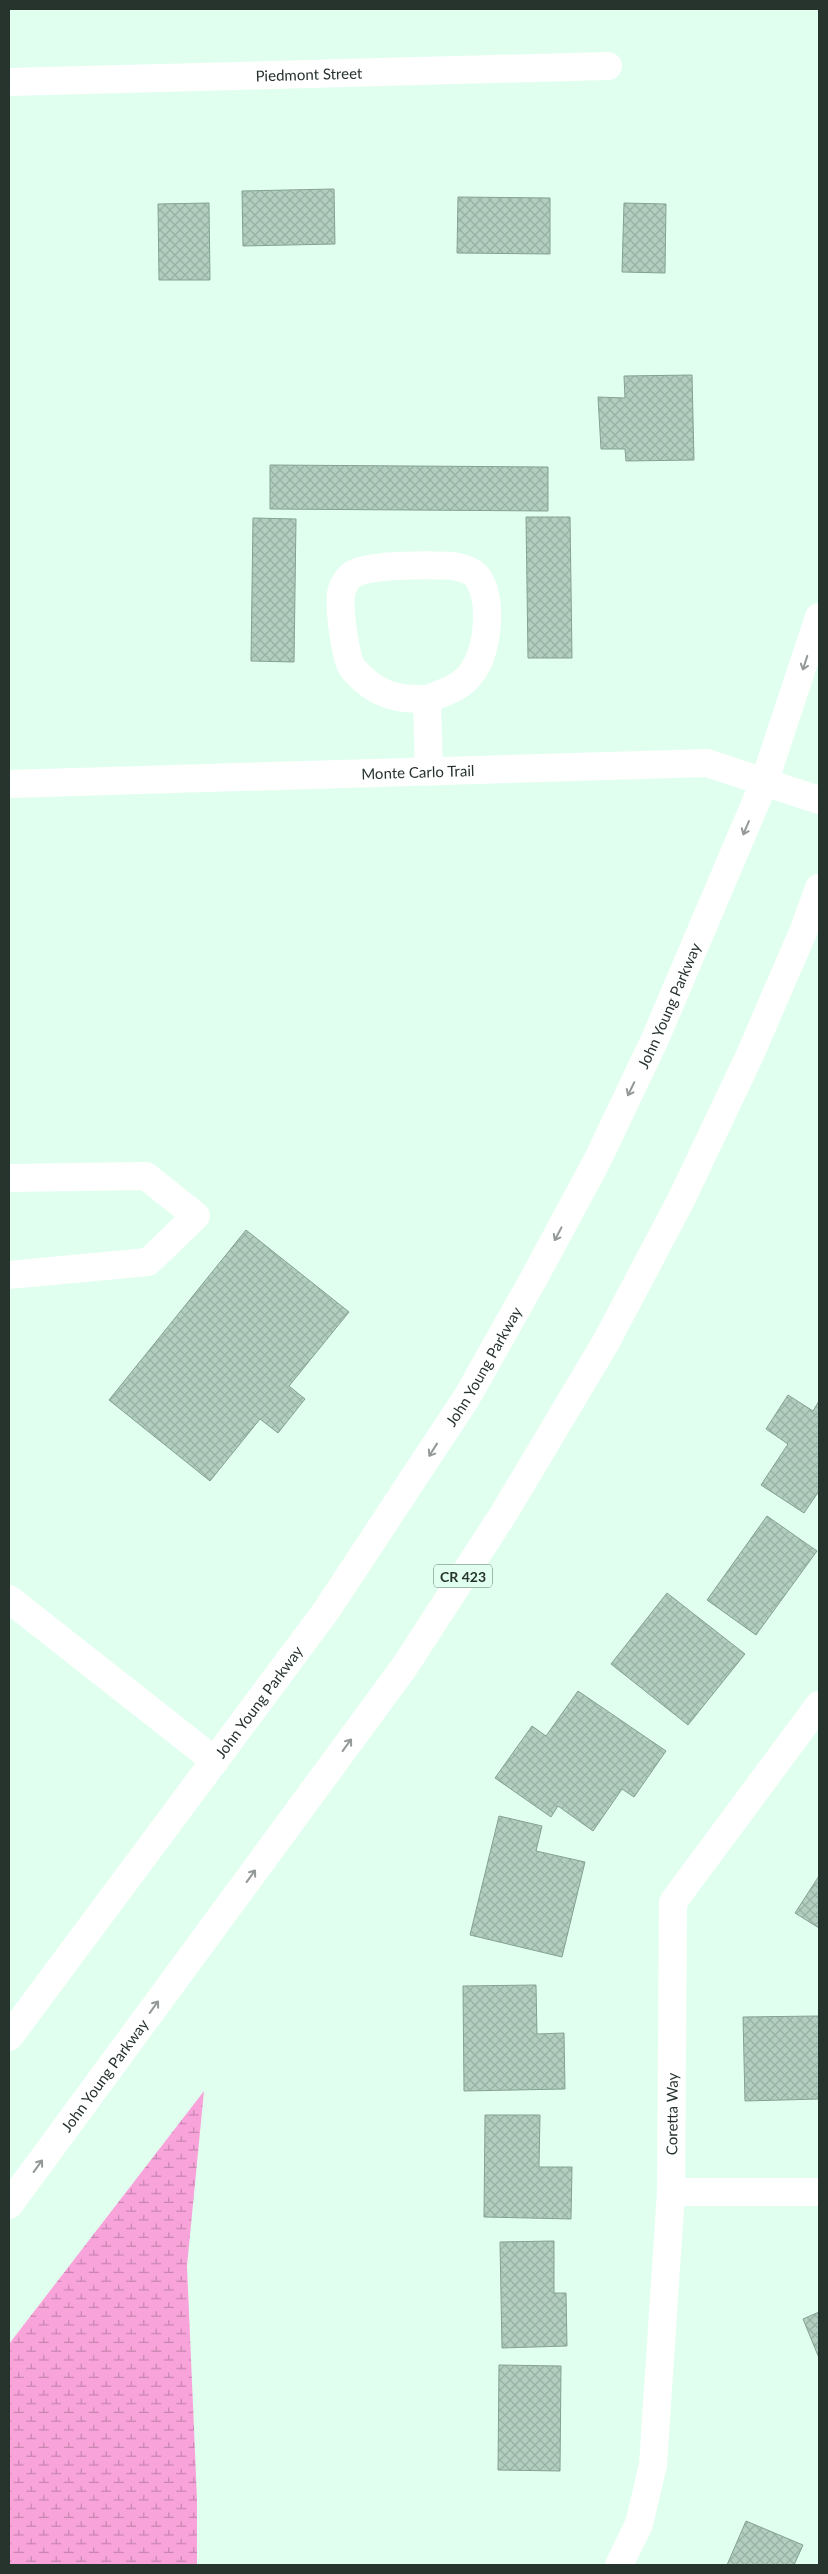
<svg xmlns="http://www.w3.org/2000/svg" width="828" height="2574" font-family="Lato,sans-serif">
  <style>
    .wetland { fill: url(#wetland-marsh) }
    .building { fill: url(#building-cross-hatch); stroke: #85a193 }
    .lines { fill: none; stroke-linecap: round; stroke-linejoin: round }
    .minor { stroke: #fff; stroke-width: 28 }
    .major { stroke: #fff; stroke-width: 28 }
    .oneway { stroke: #939996 }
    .labels { text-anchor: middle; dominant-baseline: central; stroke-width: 5; stroke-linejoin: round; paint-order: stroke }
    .shield { fill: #e1ffef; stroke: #5f7067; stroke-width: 1 }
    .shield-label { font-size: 14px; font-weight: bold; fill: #27332d }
    .street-label { font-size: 15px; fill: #27332d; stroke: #e1ffef }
  </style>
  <defs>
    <pattern id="wetland-marsh" width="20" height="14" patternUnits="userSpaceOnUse" patternTransform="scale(1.25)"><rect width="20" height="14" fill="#f8a3da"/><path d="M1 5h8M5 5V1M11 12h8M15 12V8" fill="none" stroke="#c985b1"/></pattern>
    <pattern id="building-cross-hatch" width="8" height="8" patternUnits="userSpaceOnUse" patternTransform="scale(1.25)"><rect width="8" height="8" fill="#b1cebf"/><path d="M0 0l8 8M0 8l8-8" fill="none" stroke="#98b1a4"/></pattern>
  </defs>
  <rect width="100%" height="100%" fill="#e1ffef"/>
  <path class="wetland" d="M204 2091 187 2266 197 2499V2565H9V2344Z"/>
  <path class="building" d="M334 189 335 244 243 246 242 191Z
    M458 197 550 198V254L457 253Z
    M209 203 210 280H159L158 204Z
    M624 203 666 204 665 273 622 272Z
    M692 375 694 460 626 461 625 449H601L598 397 625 398 624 376Z
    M270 465 548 467V511L270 509Z
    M526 517H570L572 658H528Z
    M253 518 296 519 294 662 251 661Z
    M246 1230 349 1312 289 1386 305 1399 278 1433 260 1419 210 1481 109 1400Z
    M788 1395 813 1411 819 1401V1491L804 1513 761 1485 788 1444 766 1429Z
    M767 1516 817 1551 756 1635 707 1600Z
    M667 1593 745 1654 688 1725 611 1664Z
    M578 1691 666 1751 634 1797 622 1789 593 1831 558 1806 551 1817 495 1778 532 1726 546 1736Z
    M499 1816 542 1826 536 1851 585 1862 562 1957 470 1935Z
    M819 1876V1928L795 1913Z
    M536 1985 537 2034 564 2033 565 2089 464 2091 463 1986Z
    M819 2016V2099L745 2101 743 2017Z
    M485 2115H540L539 2167H572L571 2219 484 2217Z
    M554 2241V2293H566L567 2346 502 2348 500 2242Z
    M819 2312V2358L803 2319Z
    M499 2365 561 2366 560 2471 498 2470Z
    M746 2521 803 2545 794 2565H727Z"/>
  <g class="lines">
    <g class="minor">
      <path id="s1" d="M9 82 608 66"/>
      <path d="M427 699C395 700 375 694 353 669 345 659 339 608 341 594 342 586 348 577 355 573 375 564 431 565 454 566 462 568 473 570 478 578 493 601 488 649 473 671 462 688 445 692 427 699L429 772"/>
      <path id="s2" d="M9 784 707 763 819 800"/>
      <path d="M9 1178 146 1176 196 1216 148 1262 9 1275"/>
      <path d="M9 1599 215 1761"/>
      <path d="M671 2192H819"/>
      <path id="s3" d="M619 2565 639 2524 653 2465 671 2192 673 1902 819 1705"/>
    </g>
    <g class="major">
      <path id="s4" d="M9 2037 326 1611 467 1397 534 1278 597 1161 655 1039 764 783 819 617"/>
      <path id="s5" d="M9 2205 405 1666 504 1513 606 1342 681 1200 749 1057 803 932 819 888"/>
    </g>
  </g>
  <defs><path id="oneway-shaft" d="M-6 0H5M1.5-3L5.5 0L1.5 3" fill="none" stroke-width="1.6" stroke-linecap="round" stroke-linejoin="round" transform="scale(1.25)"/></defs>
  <g class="oneway">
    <use href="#oneway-shaft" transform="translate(805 663) rotate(108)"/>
    <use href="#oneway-shaft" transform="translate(746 828) rotate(113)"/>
    <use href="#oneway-shaft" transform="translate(631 1089) rotate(116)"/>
    <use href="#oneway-shaft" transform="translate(558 1234) rotate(118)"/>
    <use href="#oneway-shaft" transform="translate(433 1450) rotate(122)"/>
    <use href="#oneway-shaft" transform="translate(347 1745) rotate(-54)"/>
    <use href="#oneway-shaft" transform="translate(251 1876) rotate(-54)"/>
    <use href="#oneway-shaft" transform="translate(154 2007) rotate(-54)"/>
    <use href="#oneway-shaft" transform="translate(38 2166) rotate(-54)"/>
  </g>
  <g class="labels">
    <rect class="shield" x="434" y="1564.5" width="58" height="23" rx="4"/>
    <g class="shield-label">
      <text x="463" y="1576">CR 423</text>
    </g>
    <g class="street-label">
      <text stroke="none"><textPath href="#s1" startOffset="300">Piedmont Street</textPath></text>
      <text stroke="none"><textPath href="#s2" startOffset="409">Monte Carlo Trail</textPath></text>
      <text stroke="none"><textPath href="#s4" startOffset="1228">John Young Parkway</textPath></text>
      <text stroke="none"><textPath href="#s4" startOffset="822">John Young Parkway</textPath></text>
      <text stroke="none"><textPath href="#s4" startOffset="418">John Young Parkway</textPath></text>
      <text stroke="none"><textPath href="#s5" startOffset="161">John Young Parkway</textPath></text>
      <text stroke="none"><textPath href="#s3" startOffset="458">Coretta Way</textPath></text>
    </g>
  </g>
  <rect width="828" height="2574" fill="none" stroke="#27332d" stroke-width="20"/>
</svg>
